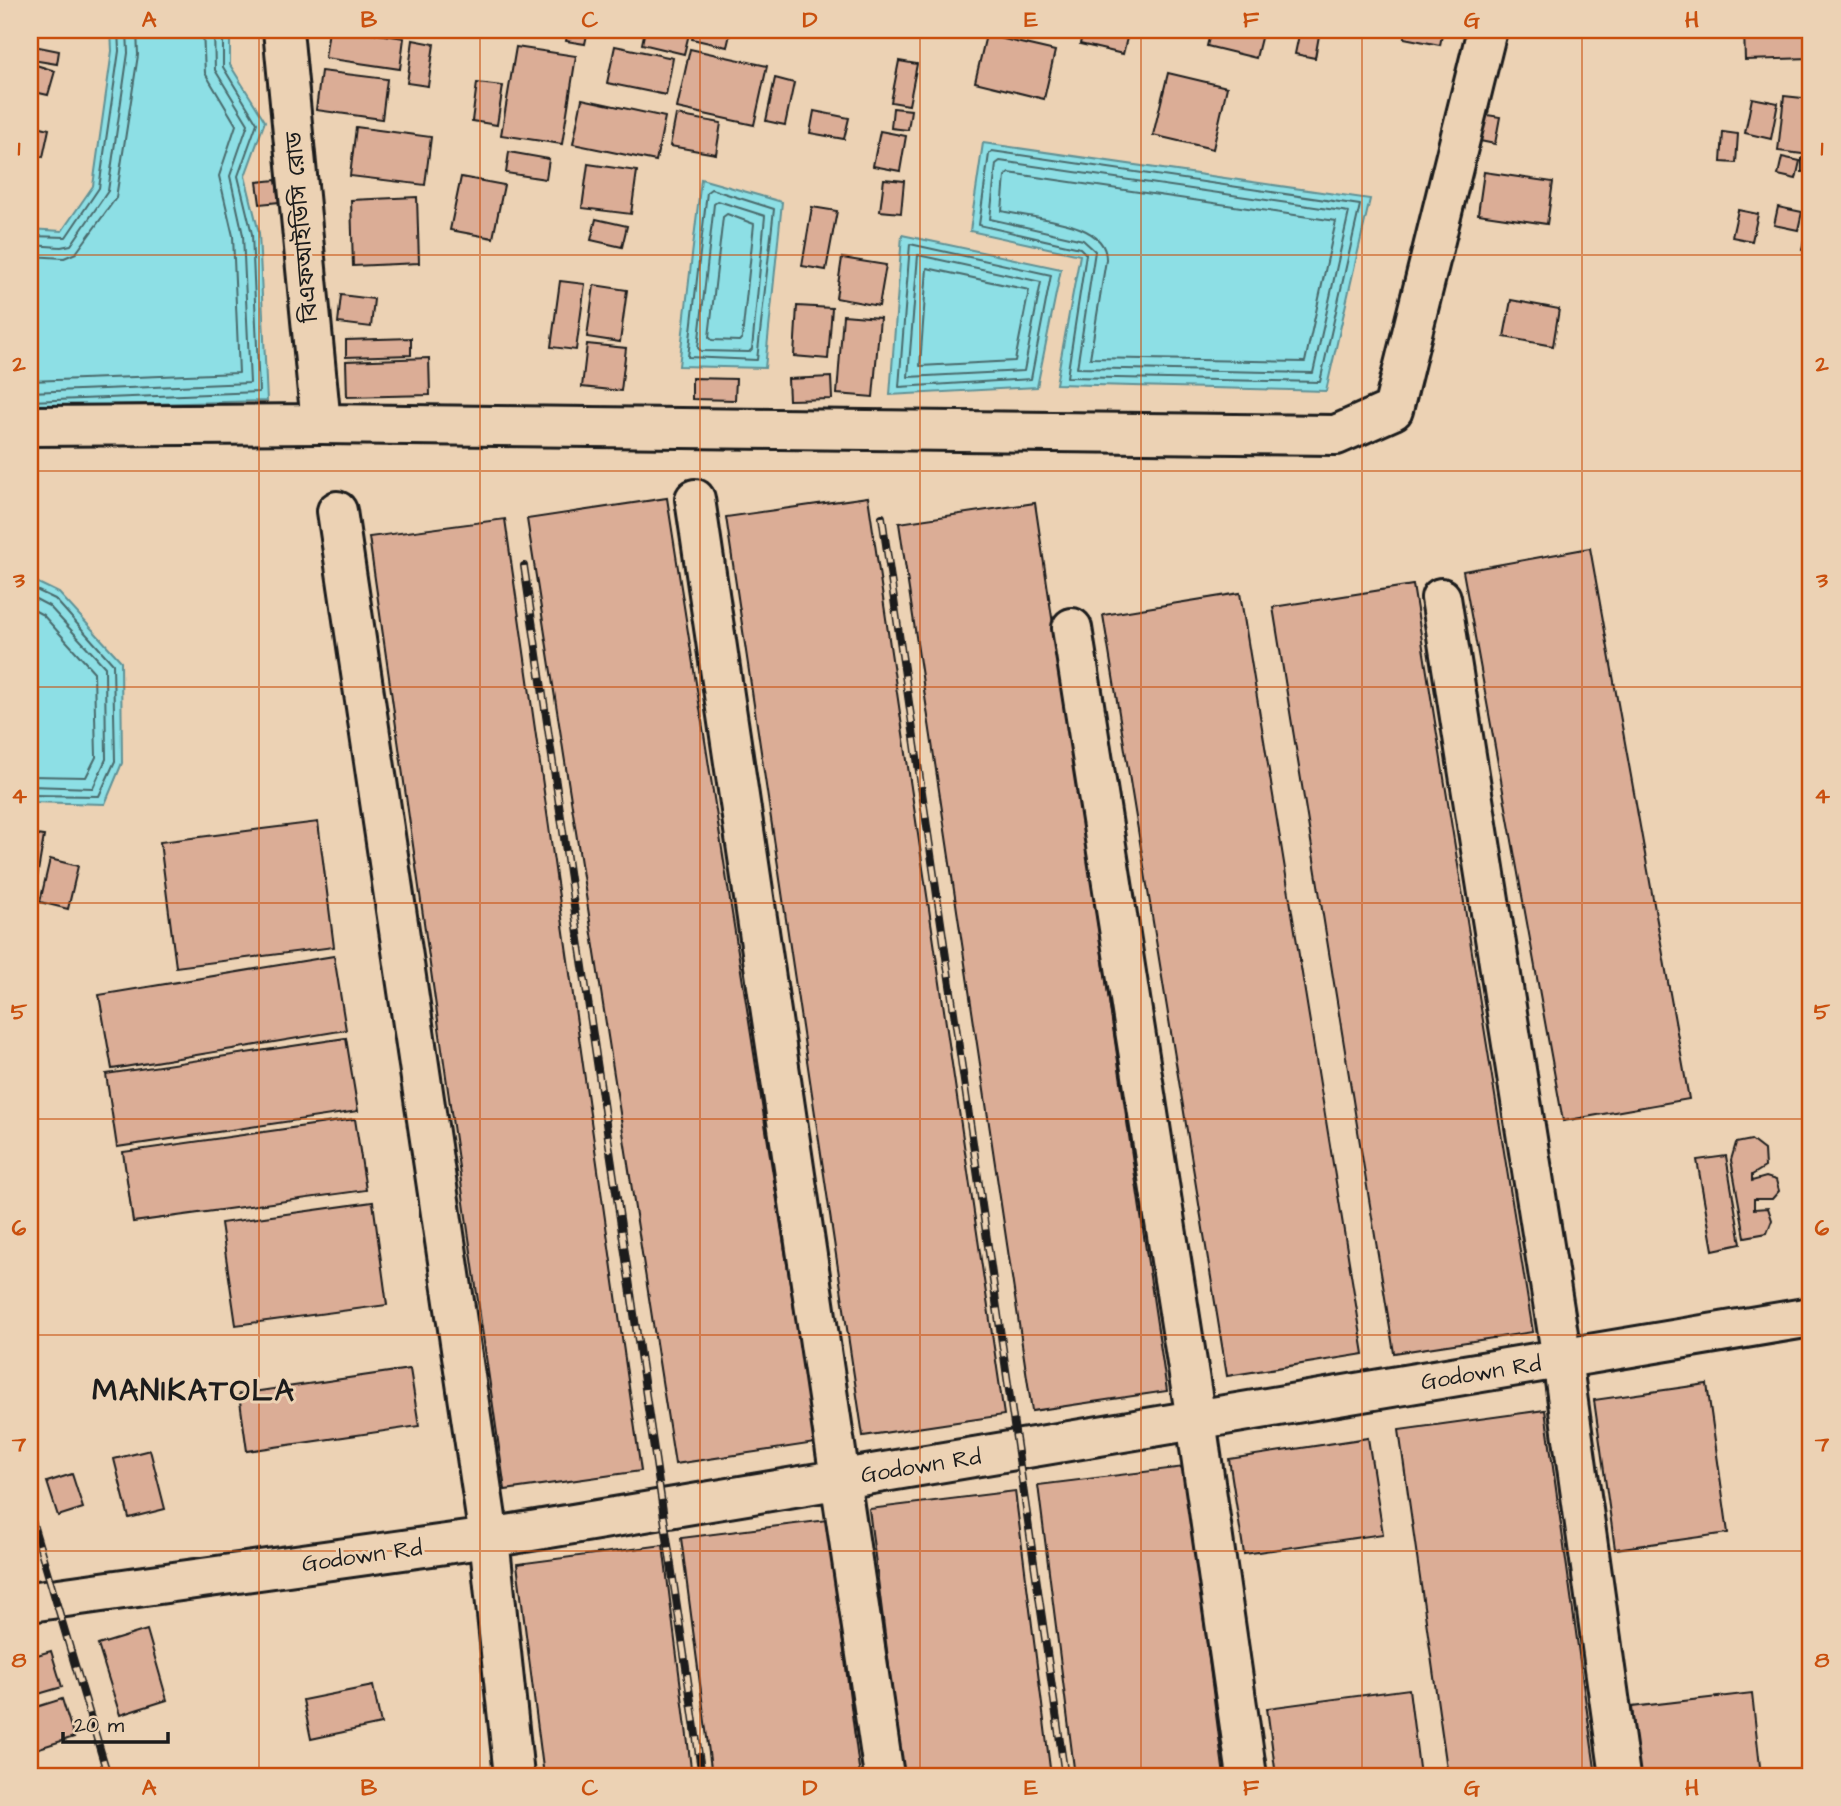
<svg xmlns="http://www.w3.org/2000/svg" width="1841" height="1806" font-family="'Architects Daughter','Noto Sans Bengali',sans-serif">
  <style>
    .water { fill: #8ddfe5; stroke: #609195; stroke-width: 2 }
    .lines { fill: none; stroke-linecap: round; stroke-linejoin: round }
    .shore { stroke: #496a6c; stroke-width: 2 }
    .building { fill: #dbad96; stroke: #1c1c1c; stroke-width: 2 }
    .minor-casing { stroke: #1c1c1c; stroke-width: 44 }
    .minor { stroke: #ecd2b4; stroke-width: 38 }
    .rail-casing { stroke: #1c1c1c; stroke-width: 8 }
    .rail { stroke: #ecd2b4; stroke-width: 5; stroke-dasharray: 16; stroke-linecap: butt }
    .grid { fill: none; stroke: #c9500e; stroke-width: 2; stroke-opacity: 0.55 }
    .labels { text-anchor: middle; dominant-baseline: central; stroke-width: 6; stroke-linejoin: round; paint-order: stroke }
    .street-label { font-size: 23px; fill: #1c1c1c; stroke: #ecd2b4 }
    .district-label { font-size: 30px; font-weight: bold; letter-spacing: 2px; fill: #1c1c1c; stroke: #ecd2b4 }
    .neatline { fill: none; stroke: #c9500e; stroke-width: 2.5 }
    .grid-label { font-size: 23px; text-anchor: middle; font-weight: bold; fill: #c9500e }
  </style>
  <rect width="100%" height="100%" fill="#ecd2b4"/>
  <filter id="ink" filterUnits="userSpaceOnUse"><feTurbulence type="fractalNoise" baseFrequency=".0143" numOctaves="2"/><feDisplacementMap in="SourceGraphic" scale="14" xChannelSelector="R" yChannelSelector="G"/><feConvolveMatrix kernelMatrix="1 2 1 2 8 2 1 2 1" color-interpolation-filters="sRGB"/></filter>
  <g filter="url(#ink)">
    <path class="water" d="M111 30H230V65L265 121 245 176 259 233 267 401 30 407V229L62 231 93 186 112 51Z
      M983 143 1370 199 1326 391 1056 384 1080 255 970 231Z
      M701 179 782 202 765 368 679 366Z
      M902 235 1061 269 1037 387 890 395Z
      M32 580 59 593 121 661 122 763 105 804 30 802Z"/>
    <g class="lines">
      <path class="shore" d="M992 151 1360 205 1320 382 1067 377 1086 254 1080 248 979 225 989 154Z
        M1000 161 1349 212 1313 373 1077 368 1095 251 1083 240 990 219 996 164Z
        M1009 173 1336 221 1305 362 1090 358 1106 260C1108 220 1032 219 1002 211L1005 176Z
        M711 189 774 209 757 360 688 357 707 192Z
        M718 201 765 216 752 349 749 352 701 351 698 348 714 204Z
        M727 214 754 224 742 338 739 341 712 340 709 337 723 217Z
        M30 236 66 237 99 188 119 51 118 30
        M910 244 1051 275 1031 379 899 387Z
        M30 245 61 247 71 245 108 191 128 53 127 30
        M918 255 1041 282 1024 371 908 377Z
        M30 256 64 258 76 253 116 198 138 55 137 30
        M927 268 1029 290 1015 361 920 366Z
        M30 381 239 373 233 236 219 176 236 125 205 73 203 30
        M30 392 250 383 243 235 230 176 248 124 215 70 214 30
        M30 401 259 392 252 234 238 176 257 123 223 67V30
        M30 587 55 599 113 664 115 761 99 796 30 795
        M30 596 49 606 105 667 106 759 93 788 30 786
        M30 608 43 615 94 672 96 757 86 777 30 776"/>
    </g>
    <path class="building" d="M329 30H352L404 38 400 69 325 58Z
      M384 30H410L409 35Z
      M568 30H588L585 44 566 41Z
      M645 30H690L684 54 642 44Z
      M694 30H731L727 47 692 39Z
      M1083 30H1129L1123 54 1080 44Z
      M1211 30H1244L1262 34 1256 58 1207 46Z
      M1300 30H1320L1315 58 1295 54Z
      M1406 30H1443L1440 45 1404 38Z
      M1744 30H1811V58L1745 60Z
      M986 35 1055 51 1044 99 975 82Z
      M413 40 434 44 428 86 407 83Z
      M34 46 59 51 57 64 32 60Z
      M615 46 673 58 666 95 607 83Z
      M516 47 576 56 562 144 501 135Z
      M690 49 767 66 754 125 677 108Z
      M899 61 917 64 909 105 891 102Z
      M36 65 55 71 48 95 30 91Z
      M321 71 387 79 382 119 316 110Z
      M1168 73 1227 87 1213 149 1153 135Z
      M775 78 794 83 785 125 766 121Z
      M477 83 503 86 497 125 472 121Z
      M1784 96 1811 99V155L1778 151Z
      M1752 98 1778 103 1771 139 1745 133Z
      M582 99 665 117 656 161 573 144Z
      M893 108 911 110 908 130 891 128Z
      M814 111 849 118 844 139 810 133Z
      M1481 114 1500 117 1495 144 1475 140Z
      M676 115 721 123 716 154 670 146Z
      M30 124 49 129 43 157 30 153Z
      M356 127 431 137 425 185 350 176Z
      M880 131 906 136 900 171 873 166Z
      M1723 132 1738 134 1736 163 1721 162Z
      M509 152 549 159 546 179 506 173Z
      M1782 157 1800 161 1796 179 1778 175Z
      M1802 158H1811V172H1802Z
      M588 164 637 171 631 214 582 208Z
      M1484 172 1553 182 1547 224 1478 214Z
      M461 177 504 185 493 238 450 230Z
      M884 179 904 181 901 213 880 211Z
      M276 180 279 202 260 204 257 182Z
      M417 197 419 263 353 266 351 200Z
      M812 207 837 211 826 270 802 266Z
      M1778 207 1802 212 1798 230 1774 225Z
      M1810 209 1811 210V252L1802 250Z
      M1738 210 1758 214 1752 241 1732 237Z
      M596 219 627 226 622 247 591 240Z
      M842 258 886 265 879 306 836 298Z
      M560 281 585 284 576 350 551 347Z
      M594 285 627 290 620 342 587 337Z
      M341 295 374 299 371 327 338 323Z
      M1511 300 1559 309 1553 346 1504 337Z
      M797 306 832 308 828 359 794 356Z
      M843 315 880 318 873 397 837 394Z
      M411 338V355L346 357V340Z
      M587 344 626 348 621 391 582 387Z
      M429 358 430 395 347 397 346 361Z
      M831 377 832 399 789 400 788 379Z
      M692 378 736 379 735 400 692 399Z
      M868 497 1004 1415 863 1436 726 517Z
      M667 498 815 1443 675 1464 527 519Z
      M1035 503 1167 1391 1032 1411 899 523Z
      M505 519 641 1471 505 1490 369 537Z
      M1590 548 1689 1099 1563 1121 1463 571Z
      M1413 585 1533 1332 1394 1353 1273 607Z
      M1240 593 1364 1354 1227 1376 1103 615Z
      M318 822 334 947 176 967 160 842Z
      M30 834 44 836 33 901 30 900Z
      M50 859 78 866 68 909 40 902Z
      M334 956 346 1030 112 1069 99 995Z
      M346 1038 358 1111 117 1147 106 1074Z
      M355 1119 366 1190 133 1222 123 1152Z
      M1751 1140 1764 1150 1765 1167 1752 1175V1181L1766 1177 1776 1180 1779 1191 1772 1199H1754V1209L1768 1208 1772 1220 1767 1233 1745 1237 1731 1160 1736 1143Z
      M1726 1156 1741 1244 1713 1250 1697 1160Z
      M373 1202 387 1305 236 1325 221 1223Z
      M410 1369 419 1426 247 1451 239 1394Z
      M1707 1384 1728 1533 1615 1549 1594 1400Z
      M1545 1410 1596 1776H1448L1399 1430Z
      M1368 1438 1383 1534 1244 1554 1229 1459Z
      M150 1450 165 1509 129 1518 114 1459Z
      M1184 1467 1224 1776H1075L1038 1485Z
      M72 1474 83 1508 58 1516 47 1482Z
      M1015 1491 1051 1776H903L869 1509Z
      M827 1520 860 1776H712L681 1538Z
      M663 1545 692 1776H544L517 1564Z
      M147 1630 167 1700 120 1715 98 1645Z
      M51 1651 62 1687 35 1695 30 1678V1657Z
      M373 1686 381 1724 311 1739 303 1700Z
      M1409 1689 1420 1776H1276L1267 1708Z
      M1752 1693 1761 1776H1639L1632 1707Z
      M62 1699 74 1737 30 1751V1709Z"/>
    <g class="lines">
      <g class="minor-casing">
        <path id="minor" d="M283 30 321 424
          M30 426 321 424 1336 435 1393 410 1487 30
          M695 499 884 1776
          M337 511 489 1538 514 1776
          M1441 598 1562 1359 1620 1776
          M1072 628 1196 1420 1247 1776
          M30 1602 489 1538 1811 1317"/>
      </g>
      <use href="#minor" class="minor"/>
      <g class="rail-casing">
        <path id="rail" d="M882 517 1065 1776
          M524 566 702 1776
          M30 1514 108 1776"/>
      </g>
      <use href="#rail" class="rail"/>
    </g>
  </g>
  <path class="grid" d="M259 30V1776M480 30V1776M700 30V1776M920 30V1776M1141 30V1776M1362 30V1776M1582 30V1776M30 255H1811M30 471H1811M30 687H1811M30 903H1811M30 1119H1811M30 1335H1811M30 1551H1811"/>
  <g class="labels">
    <g class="street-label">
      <text transform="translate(302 227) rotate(-95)">বিএফআইডিসি রোড</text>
      <text transform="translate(1481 1373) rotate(-9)">Godown Rd</text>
      <text transform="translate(921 1466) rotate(-9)">Godown Rd</text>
      <text transform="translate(362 1556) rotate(-8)">Godown Rd</text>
    </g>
    <g class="district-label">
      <text x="194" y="1391">MANIKATOLA</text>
    </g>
  </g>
  <rect width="1841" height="1806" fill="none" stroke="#ecd2b4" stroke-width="77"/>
  <path d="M63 1732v10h105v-10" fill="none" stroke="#1c1c1c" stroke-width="3.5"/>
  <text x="74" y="1732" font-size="21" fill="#1c1c1c" stroke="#ecd2b4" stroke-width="5" paint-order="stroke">20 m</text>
  <rect x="38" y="38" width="1764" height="1730" class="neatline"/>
  <g class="grid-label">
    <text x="149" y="27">A</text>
    <text x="369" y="27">B</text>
    <text x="590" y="27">C</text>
    <text x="810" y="27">D</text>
    <text x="1031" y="27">E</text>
    <text x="1251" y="27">F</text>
    <text x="1472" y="27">G</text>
    <text x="1692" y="27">H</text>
    <text x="19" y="155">1</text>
    <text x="1822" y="155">1</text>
    <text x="19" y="371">2</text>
    <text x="1822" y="371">2</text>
    <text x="19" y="587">3</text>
    <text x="1822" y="587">3</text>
    <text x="19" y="803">4</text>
    <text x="1822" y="803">4</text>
    <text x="19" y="1019">5</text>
    <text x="1822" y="1019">5</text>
    <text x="19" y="1235">6</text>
    <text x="1822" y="1235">6</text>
    <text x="19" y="1451">7</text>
    <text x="1822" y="1451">7</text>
    <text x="19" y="1667">8</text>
    <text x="1822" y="1667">8</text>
    <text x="149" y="1795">A</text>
    <text x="369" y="1795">B</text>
    <text x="590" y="1795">C</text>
    <text x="810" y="1795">D</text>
    <text x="1031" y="1795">E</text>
    <text x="1251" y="1795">F</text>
    <text x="1472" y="1795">G</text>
    <text x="1692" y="1795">H</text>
  </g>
</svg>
